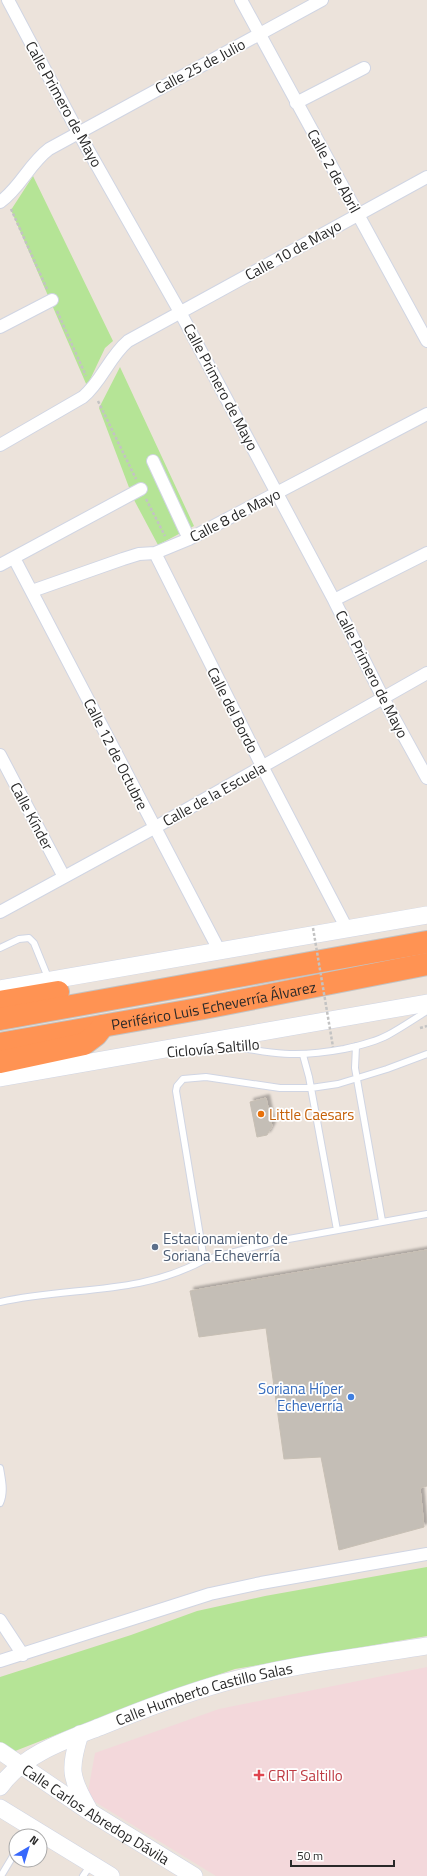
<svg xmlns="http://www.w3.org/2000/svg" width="427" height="1876" font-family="'Titillium Web',sans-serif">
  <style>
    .medical { fill: #f3d8db }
    .green { fill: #b5e496 }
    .building { fill: #c4beb6; stroke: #c7bfb4; filter: url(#shadow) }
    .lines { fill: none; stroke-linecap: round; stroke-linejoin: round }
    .lane-casing { stroke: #d0d5e3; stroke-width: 8 }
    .street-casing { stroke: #d0d5e3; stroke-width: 14 }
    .secondary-casing { stroke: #d0d5e3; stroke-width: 18 }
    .highway-casing { stroke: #c3c3c3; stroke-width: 24 }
    .path { stroke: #c3c3c3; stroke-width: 2.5; stroke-dasharray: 3 2; stroke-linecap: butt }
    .lane { stroke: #fff; stroke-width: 6 }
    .street { stroke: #fff; stroke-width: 12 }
    .secondary { stroke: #fff; stroke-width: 17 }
    .highway { stroke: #ff9353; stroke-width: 22 }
    .path-bridge { stroke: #c3c3c3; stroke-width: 2.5; stroke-dasharray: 3 2; stroke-linecap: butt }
    .food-dot { fill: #e8710a; stroke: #fff; stroke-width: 1.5 }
    .service-dot { fill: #5c6f8a; stroke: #fff; stroke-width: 1.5 }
    .shop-dot { fill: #3f7fe0; stroke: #fff; stroke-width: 1.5 }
    .health-dot { fill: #e0444e; stroke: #fff; stroke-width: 1.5 }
    .labels { text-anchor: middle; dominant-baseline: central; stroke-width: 3.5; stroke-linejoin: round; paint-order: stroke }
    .street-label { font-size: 15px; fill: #292929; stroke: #fff }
    .food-label { font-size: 15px; fill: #c56008; stroke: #fff; text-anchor: start }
    .service-label { font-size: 15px; fill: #4e5e75; stroke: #fff; text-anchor: start }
    .shop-label { font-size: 15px; fill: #366cbe; stroke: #fff; text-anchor: end }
    .health-label { font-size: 15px; fill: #be3a42; stroke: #fff; text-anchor: start }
  </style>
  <defs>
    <filter id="shadow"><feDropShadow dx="3.5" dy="-3.5" stdDeviation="1" flood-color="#0004"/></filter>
  </defs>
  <rect width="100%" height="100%" fill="#ece3db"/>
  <path class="medical" d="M427 1667V1876H216L87 1797 95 1753 219 1709Z"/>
  <path class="green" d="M33 176 113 341 105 348 87 386 11 210Z
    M120 367 194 526 158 545 133 498 99 408Z
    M427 1567V1636L235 1669 147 1699 0 1757V1677L131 1635 197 1611 265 1596Z"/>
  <path class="building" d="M266 1098 272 1126 267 1135 257 1137 250 1102Z
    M427 1250V1486L420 1488 424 1527 339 1550 321 1457 284 1459 266 1328 199 1337 190 1291Z"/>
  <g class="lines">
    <g class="lane-casing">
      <path id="lane" d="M0 948 19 939 29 938 34 943 49 980
        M226 1045C273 1054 296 1058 344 1049 358 1046 375 1042 388 1035 401 1028 414 1019 427 1011
        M356 1046 355 1068 382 1221
        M427 1054 387 1069 338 1084 311 1088H280L206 1077 183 1079 177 1086 176 1091 204 1260 272 1242 427 1214
        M303 1055 309 1077 337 1230
        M0 1302C70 1286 138 1296 204 1260
        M0 1468C2 1480 5 1492 0 1503
        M1 1876 16 1851
        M83 1876 90 1866"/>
    </g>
    <g class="street-casing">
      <path id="street" d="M8 0 78 132 180 312 334 600 383 698 427 778
        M241 0 427 341
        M296 103 364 68
        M0 202C20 188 29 164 49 149L322 0
        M0 327 52 300
        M0 445 83 397C102 381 109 357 128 341L427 177
        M153 461 189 539
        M155 553 263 768 347 929
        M14 558 219 950
        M0 565 141 489
        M32 591 123 559 139 554 155 553 189 539 427 414
        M334 600 427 553
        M0 755 64 877
        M0 912 154 828 427 673
        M0 1620 23 1655
        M0 1661 210 1594 261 1583 427 1554"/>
    </g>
    <g class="secondary-casing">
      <g id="secondary">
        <path d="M0 989 427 915"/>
        <path d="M0 1078 427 1003"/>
        <path d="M80 1734C69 1769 70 1777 88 1808"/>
        <path id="s1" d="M0 1751 90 1812 194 1876"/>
        <path id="s2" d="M0 1787C23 1754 66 1740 102 1726 141 1710 181 1695 222 1683 288 1665 359 1657 427 1646"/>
        <path d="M0 1808 111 1876"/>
      </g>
    </g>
    <g class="highway-casing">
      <g id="highway">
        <path d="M0 1002 58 992"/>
        <path d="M0 1019 427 942"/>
        <path id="s3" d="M0 1044 204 1008 427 964"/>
        <path d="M0 1062 84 1044 96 1035 103 1026"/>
      </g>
    </g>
    <path class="path" d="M11 209 47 289
      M57 311 86 376
      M98 401 136 479
      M146 499 165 536
      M420 1028 427 1026"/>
    <use href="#lane" class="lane"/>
    <use href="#street" class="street"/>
    <use href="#secondary" class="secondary"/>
    <use href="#highway" class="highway"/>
    <path class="path-bridge" d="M313 928 333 1047"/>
  </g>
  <circle class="food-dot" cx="261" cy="1114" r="4"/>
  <circle class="service-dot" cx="155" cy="1247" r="4"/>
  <circle class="shop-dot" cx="351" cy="1397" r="4"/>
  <path class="health-dot" d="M257 1769h4v4h4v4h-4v4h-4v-4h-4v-4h4z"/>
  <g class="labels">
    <g class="street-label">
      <text transform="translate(200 66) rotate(-28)">Calle 25 de Julio</text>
      <text transform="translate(64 104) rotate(61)">Calle Primero de Mayo</text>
      <text transform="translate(334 171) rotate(61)">Calle 2 de Abril</text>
      <text transform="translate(293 250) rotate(-29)">Calle 10 de Mayo</text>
      <text transform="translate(221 387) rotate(62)">Calle Primero de Mayo</text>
      <text transform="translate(235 515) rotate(-27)">Calle 8 de Mayo</text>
      <text transform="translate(372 674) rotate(63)">Calle Primero de Mayo</text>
      <text transform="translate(233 710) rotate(63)">Calle del Bordo</text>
      <text transform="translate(116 754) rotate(63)">Calle 12 de Octubre</text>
      <text transform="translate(214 794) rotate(-29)">Calle de la Escuela</text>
      <text transform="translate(32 816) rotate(62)">Calle Kínder</text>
      <text stroke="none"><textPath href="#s3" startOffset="217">Periférico Luis Echeverría Álvarez</textPath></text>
      <text transform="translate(213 1048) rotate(-5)">Ciclovía Saltillo</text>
      <text stroke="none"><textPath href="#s2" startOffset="228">Calle Humberto Castillo Salas</textPath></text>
      <text stroke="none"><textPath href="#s1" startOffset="115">Calle Carlos Abredop Dávila</textPath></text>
    </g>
    <g class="food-label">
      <text x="269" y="1114">Little Caesars</text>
    </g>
    <g class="service-label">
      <text x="163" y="1238">Estacionamiento de<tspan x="163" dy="17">Soriana Echeverría</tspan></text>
    </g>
    <g class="shop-label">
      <text x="343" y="1388">Soriana Híper<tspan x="343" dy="17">Echeverría</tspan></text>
    </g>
    <g class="health-label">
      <text x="268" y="1775">CRIT Saltillo</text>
    </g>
  </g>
  <g transform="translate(28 1848) rotate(38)"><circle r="19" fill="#ffffff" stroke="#a9a9a9"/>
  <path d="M0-3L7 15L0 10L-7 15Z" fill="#3768fc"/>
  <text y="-6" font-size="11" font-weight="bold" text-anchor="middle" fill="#292929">N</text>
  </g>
  <path d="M291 1860v6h103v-6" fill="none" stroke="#292929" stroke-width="2"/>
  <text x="297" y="1860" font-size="12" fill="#292929" stroke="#ffffff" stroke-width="3" paint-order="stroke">50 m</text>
</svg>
